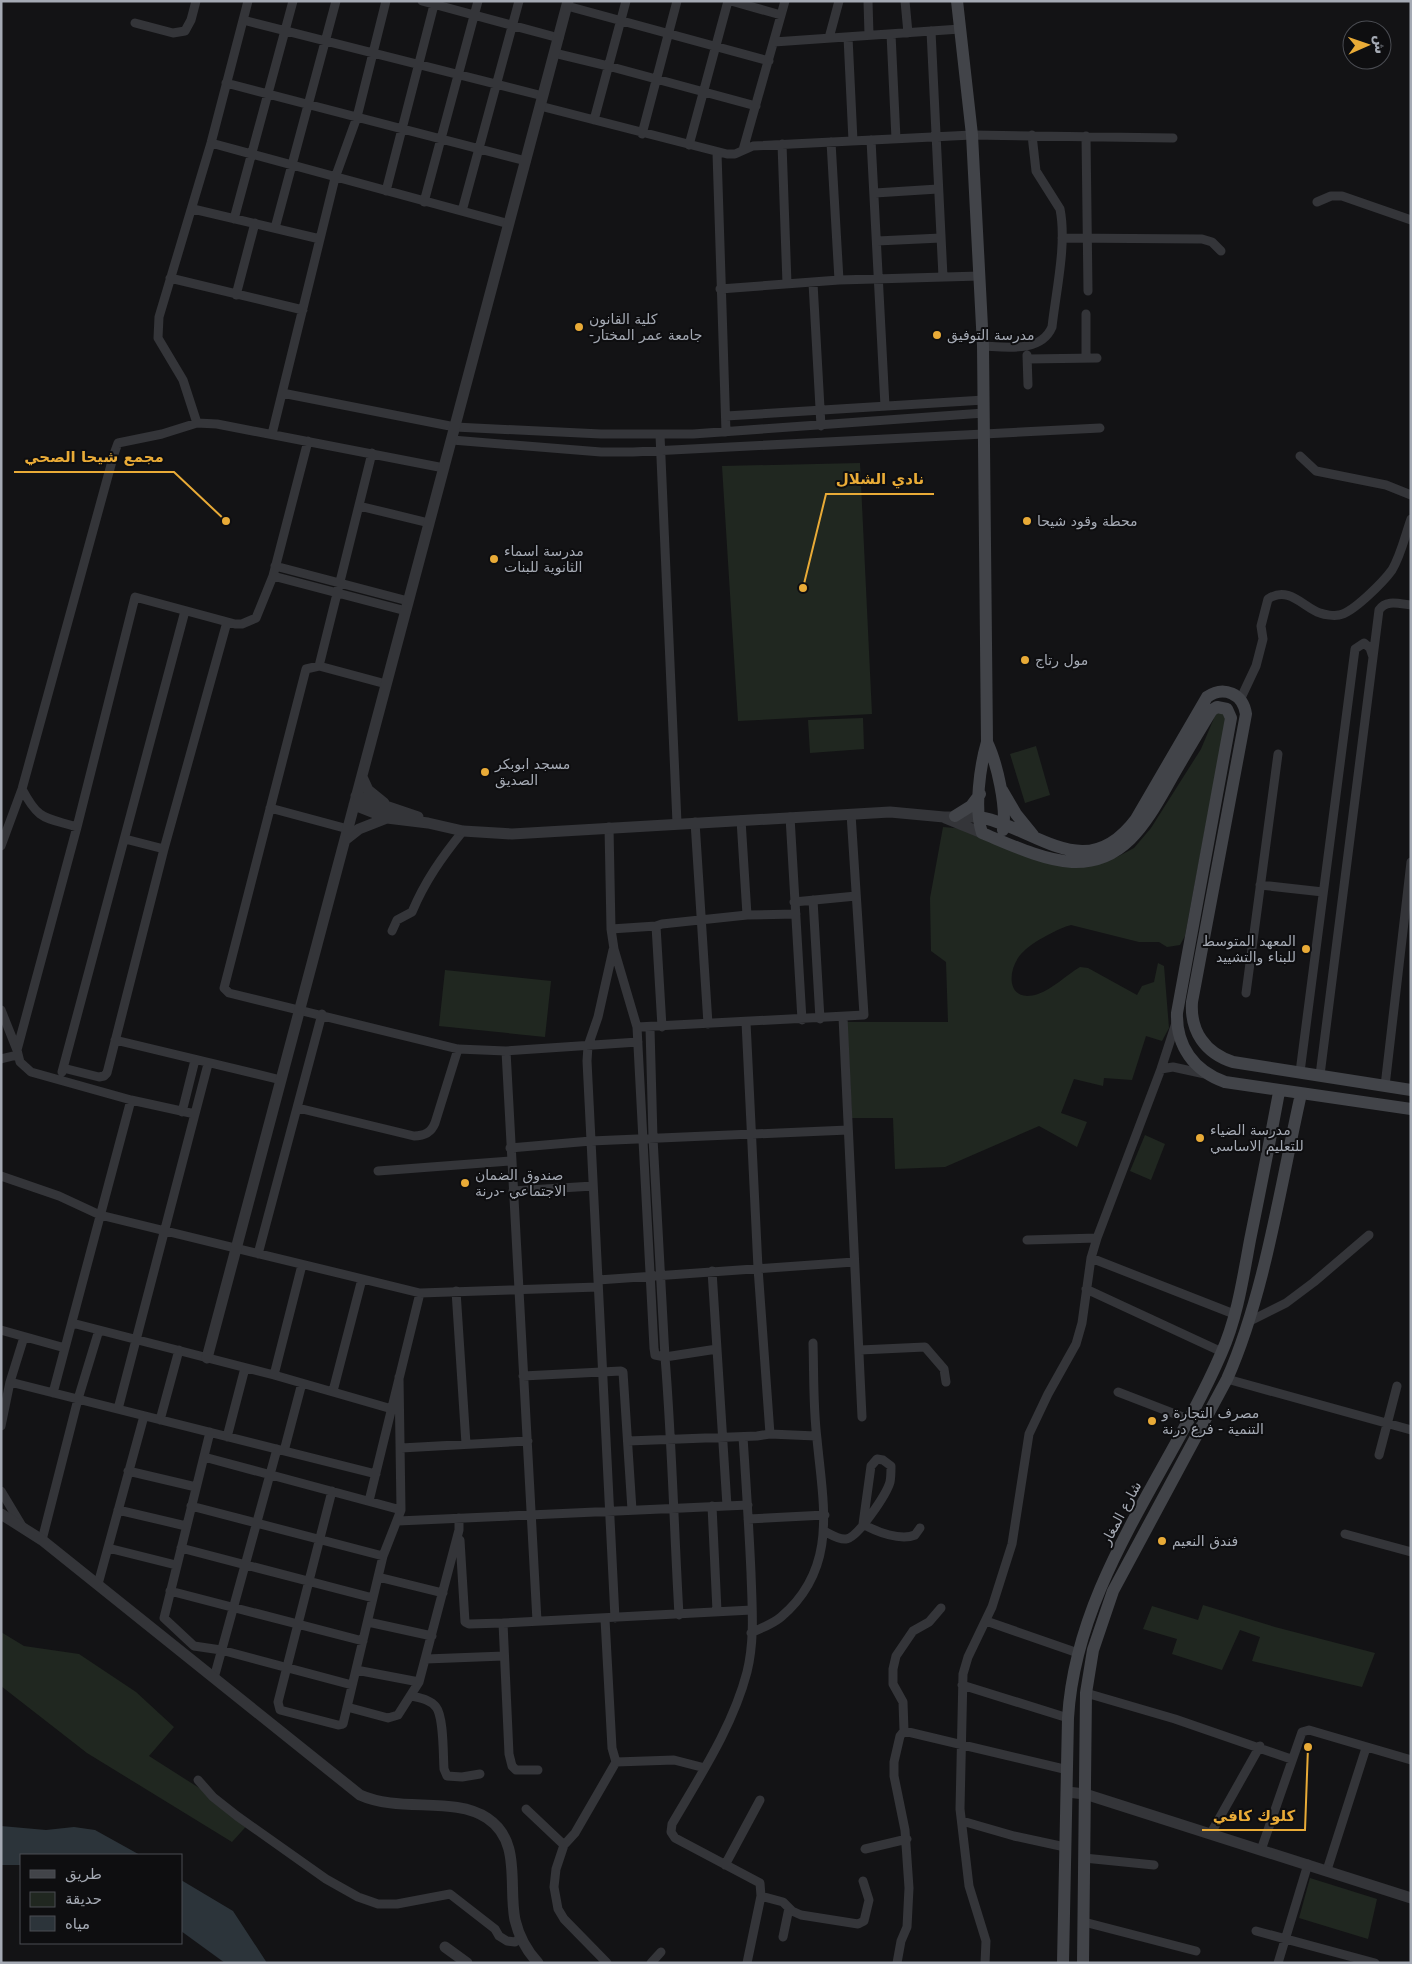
<svg xmlns="http://www.w3.org/2000/svg" width="1412" height="1964" font-family="'DejaVu Sans',Vazirmatn,sans-serif">
  <style>
    .green { fill: #202720 }
    .water { fill: #2c343a }
    .lines { fill: none; stroke-linecap: round; stroke-linejoin: round }
    .minor { stroke: #343539; stroke-width: 9 }
    .tertiary { stroke: #343539; stroke-width: 11 }
    .secondary { stroke: #424449; stroke-width: 12 }
    .poi-dot { fill: #e9ab37; stroke: #0e0e10; stroke-width: 2 }
    .labels { text-anchor: middle; dominant-baseline: central; stroke-width: 4; stroke-linejoin: round; paint-order: stroke }
    .poi-label { font-size: 14px; fill: #a5aab4; stroke: #0e0e10; text-anchor: start }
    .street-label { font-size: 14px; fill: #a5aab4; stroke: #0e0e10 }
    .leader { fill: none; stroke: #e9ab37; stroke-width: 2 }
    .callout-dot { fill: #e9ab37; stroke: #0e0e10; stroke-width: 2 }
    .callout-label { font-size: 15px; text-anchor: middle; font-weight: bold; fill: #e9ab37; stroke: #0e0e10; stroke-width: 4; stroke-linejoin: round; paint-order: stroke }
  </style>
  <rect width="100%" height="100%" fill="#131315"/>
  <path class="green" d="M860 463 872 714 738 721 722 466Z
    M1217 711 1227 712 1185 936 1180 945 1167 947 1159 942H1139L1071 925C1059 928 1033 942 1024 951 1006 967 1005 1005 1038 994 1053 989 1066 975 1080 967L1088 968 1137 995 1142 986 1154 982 1158 963 1164 966 1169 1028 1162 1041 1146 1036 1132 1080 1104 1078 1103 1086 1074 1079 1061 1113 1087 1122 1077 1147 1039 1126 945 1167 895 1169 893 1118H852L847 1022H948L946 962 931 951 930 898 943 827 966 829 1007 844 1101 863 1119 856 1134 848 1151 828 1201 749Z
    M863 718 864 749 810 753 808 720Z
    M1036 746 1050 795 1025 803 1010 754Z
    M445 970 551 981 545 1037 439 1026Z
    M1145 1135 1165 1144 1151 1180 1130 1171Z
    M1203 1605 1275 1627 1375 1653 1362 1687 1252 1661 1260 1637 1240 1630 1222 1670 1172 1654 1177 1639 1143 1629 1152 1606 1198 1620Z
    M1 1632 24 1646 79 1654 136 1692 174 1727 149 1756 251 1821 232 1842 87 1753 1 1686Z
    M1310 1878 1377 1899 1368 1939 1299 1918Z"/>
  <path class="water" d="M1 1826 46 1830 74 1827 95 1830 140 1855H21V1865H1Z
    M181 1880 233 1911 267 1963H225L181 1931Z"/>
  <g class="lines">
    <path class="minor" d="M422 1 559 38
      M731 1 781 15
      M868 1 869 35
      M905 1 908 33
      M567 6 769 61
      M243 20 543 96
      M135 23 173 33 185 31 191 20 196 1
      M931 31 943 277
      M891 34 896 139
      M848 37 853 141
      M829 38 839 1
      M774 42 960 29
      M554 53 608 66 756 106
      M226 83 526 161
      M540 106 727 154H735L753 146 972 135 1173 138
      M594 120 626 1
      M642 134 677 1
      M1086 136 1088 291
      M871 140 885 406
      M831 142 839 280
      M211 143 509 224
      M782 144 787 284
      M689 145 728 1
      M743 150 785 1
      M717 153 726 432
      M386 191 435 1
      M875 193 938 189
      M424 202 478 1
      M1317 202 1331 196H1342L1411 220
      M193 209 320 239
      M462 211 519 1
      M234 219 293 1
      M275 228 336 1
      M1062 238 1202 239 1212 242 1221 251
      M877 241 941 238
      M170 278 303 310
      M813 283 821 426
      M720 289 839 280 980 276
      M236 295 255 223
      M1086 314V358
      M983 346C1006 347 1041 353 1052 327 1056 291 1067 244 1060 209L1036 171 1032 135
      M1027 355 1028 385
      M1027 359 1097 358
      M282 393 455 427 601 434H693L984 413
      M726 416 984 400
      M197 423 183 380 158 338 159 317 211 143 248 1
      M272 434 335 178 357 117 386 1
      M660 435 677 823
      M452 440 601 452H633L1100 428
      M1300 456 1316 471 1386 485 1411 495
      M359 506 429 523
      M275 566 408 601
      M273 576 406 611
      M319 666 372 453
      M386 684 319 666 306 669 224 988 229 993 458 1049 506 1051
      M1240 700 1256 666 1263 639 1261 626 1268 599C1289 585 1304 608 1320 613 1325 615 1334 616 1339 615 1353 613 1384 581 1392 570 1401 555 1405 536 1411 519
      M22 789C39 821 44 817 77 827
      M270 808 348 829
      M790 817 802 1020
      M741 820 747 915
      M695 822 708 1024
      M609 827 611 929 614 949 637 1027 654 1348 655 1355 665 1357C672 1443 674 1529 679 1615
      M125 839 164 849
      M1 846 22 789 114 454 118 443 162 434 197 423 217 424 444 468
      M1260 885 1323 892
      M813 900 820 1019
      M794 902 856 896
      M656 926 662 1027
      M611 929 656 926 662 924 747 915 796 914
      M392 931 397 920 412 912C425 881 442 857 463 831
      M613 950 598 1017 588 1046 587 1061 615 1618
      M1246 993 1278 754
      M1 1010 17 1050
      M843 1017 862 1417
      M746 1022 758 1268 770 1434
      M637 1027 864 1015 851 814
      M650 1028 653 1138 665 1357 717 1349
      M115 1040 281 1080
      M1 1059 17 1055
      M63 1068 99 1077 104 1076 107 1073 164 849 227 622
      M1161 1069 1173 1067 1205 1074
      M62 1072 185 611
      M1300 1072 1355 649 1364 643 1370 648 1373 657
      M1320 1075 1379 610C1386 599 1400 604 1411 605
      M1385 1086 1411 862
      M298 1108 414 1136C424 1136 431 1133 435 1123L458 1049
      M182 1112 195 1060
      M195 1114 131 1100 31 1072 20 1062 17 1050 77 827 135 597 235 624H242L256 618 273 576 308 441
      M510 1148 591 1141 848 1130
      M378 1171 511 1161
      M1 1176 59 1196 100 1215 420 1293 598 1287
      M513 1191 593 1186
      M1027 1240 1097 1238
      M258 1254 322 1014
      M1091 1258 1234 1314
      M712 1271 727 1506
      M598 1280 854 1262
      M1086 1289 1222 1352
      M456 1291 466 1444
      M1250 1321 1286 1303 1314 1282 1369 1235
      M72 1323 274 1375 392 1409
      M1 1330 65 1348
      M860 1350 925 1347 944 1369 946 1382
      M274 1375 302 1265
      M523 1376 621 1371 623 1372 632 1510
      M1227 1379 1411 1430
      M10 1382 376 1474
      M333 1391 362 1279
      M1118 1392 1188 1419
      M53 1393 131 1100
      M118 1409 208 1064
      M160 1420 179 1350
      M1 1426 10 1382 24 1337
      M210 1432 164 1618 194 1646 221 1650 352 1685
      M227 1437 245 1368
      M743 1437C746 1482 749 1528 751 1573 752 1606 755 1640 747 1672 733 1726 700 1776 672 1824L671 1832 675 1838 760 1883 761 1896 747 1963
      M628 1441 757 1436 770 1434 816 1436
      M401 1448 528 1441
      M284 1451 302 1383
      M1379 1455 1397 1386
      M204 1457 401 1510
      M128 1471 196 1487
      M1 1491 22 1526
      M332 1491 278 1702 280 1710 338 1725 343 1724 383 1556 401 1510 399 1377
      M369 1501 420 1293
      M191 1506 383 1556
      M712 1506 717 1611
      M118 1510 186 1526
      M748 1519 825 1515
      M398 1521 748 1505
      M824 1531C830 1534 839 1540 846 1539 858 1538 887 1493 890 1482 891 1477 891 1471 891 1466L883 1460 877 1459 871 1466 863 1524C876 1532 901 1541 915 1535L920 1528
      M1345 1534 1411 1552
      M42 1540 78 1399 99 1330
      M460 1540 465 1622 469 1624 503 1623
      M108 1548 176 1565
      M181 1548 373 1598
      M378 1577 443 1593
      M98 1584 144 1416
      M170 1591 363 1641
      M605 1619 612 1748 616 1762 674 1760 705 1768
      M537 1621 506 1051 638 1042
      M986 1621 1078 1653
      M368 1622 432 1636
      M751 1633C761 1628 773 1624 781 1617 839 1568 823 1504 817 1439 813 1407 814 1375 813 1343
      M426 1659 504 1656
      M356 1670 419 1682
      M214 1678 277 1449
      M962 1685 1068 1718
      M1086 1693 1175 1719 1291 1759
      M411 1696C419 1698 430 1699 436 1707 444 1717 443 1755 444 1769L447 1776 462 1777 480 1774
      M347 1707 388 1718 398 1715 419 1682 459 1530V1518
      M904 1731 903 1702 893 1684V1669L896 1656 913 1631 929 1622 941 1608
      M538 1770H516L512 1766 509 1754 503 1623 752 1610
      M198 1780 213 1797 237 1816 326 1879 358 1897 378 1904H397L450 1894 495 1929 499 1936 507 1941 515 1942 521 1937
      M526 1809 564 1845
      M962 1821 1014 1836 1065 1847
      M1211 1833 1260 1746
      M865 1849 907 1839
      M1261 1850 1302 1732 1309 1730 1411 1760
      M1084 1858 1154 1865
      M725 1865 760 1800
      M1327 1870 1366 1748
      M761 1896 783 1902 792 1911 801 1915 858 1924 864 1921 869 1900 863 1881
      M1084 1922 1196 1951
      M1256 1931 1375 1963
      M783 1937 789 1908
      M607 1963 564 1919 558 1909 554 1887 556 1869 564 1845 575 1833 616 1762
      M651 1963 661 1952
      M897 1963 901 1941 907 1927 909 1888 905 1830 894 1776V1762L900 1736 904 1731 1068 1770
      M985 1963 986 1941 969 1886 960 1809 963 1674 968 1657 992 1607 1012 1544 1029 1434 1048 1394 1076 1344 1082 1323 1091 1258 1097 1238 1161 1069 1176 1023
      M1278 1963 1308 1864"/>
    <path class="tertiary" d="M362 777 368 790 384 803
      M356 796 418 817
      M354 805 387 818 428 823 463 831 512 834 890 812 944 817H979
      M945 818 982 833
      M345 840 359 829 387 818
      M207 1358 568 1
      M1 1514 42 1540 360 1795C400 1813 454 1796 487 1818 522 1841 508 1885 515 1920 519 1937 526 1950 538 1963
      M1067 1792 1085 1794 1411 1898
      M445 1947 467 1963"/>
    <path class="secondary" d="M957 1 972 135 983 346 987 742C980 766 974 809 982 833 1009 844 1042 860 1072 862 1126 864 1148 819 1171 779 1184 756 1198 733 1212 710L1217 707 1227 709 1231 718 1177 1013C1176 1046 1194 1071 1225 1082L1411 1109
      M987 742C997 763 1007 807 1003 830
      M1002 790 1016 814 1033 835
      M955 816 971 806 980 794
      M979 817C1036 827 1085 887 1136 819L1207 697C1224 685 1243 694 1246 714L1192 1002C1190 1031 1205 1053 1233 1062L1411 1090
      M1063 1963 1068 1718C1076 1583 1169 1474 1221 1354 1237 1319 1243 1278 1250 1240 1260 1191 1270 1141 1279 1092
      M1083 1963 1086 1693 1093 1650 1113 1591 1227 1379C1265 1293 1280 1187 1301 1094"/>
  </g>
  <g class="poi-dot">
    <circle cx="579" cy="327" r="5"/>
    <circle cx="937" cy="335" r="5"/>
    <circle cx="1027" cy="521" r="5"/>
    <circle cx="494" cy="559" r="5"/>
    <circle cx="1025" cy="660" r="5"/>
    <circle cx="485" cy="772" r="5"/>
    <circle cx="1306" cy="949" r="5"/>
    <circle cx="1200" cy="1138" r="5"/>
    <circle cx="465" cy="1183" r="5"/>
    <circle cx="1152" cy="1421" r="5"/>
    <circle cx="1162" cy="1541" r="5"/>
  </g>
  <g class="labels">
    <g class="poi-label">
      <text x="589" y="319">كلية القانون<tspan x="589" dy="16">-جامعة عمر المختار</tspan></text>
      <text x="947" y="335">مدرسة التوفيق</text>
      <text x="1037" y="521">محطة وقود شيحا</text>
      <text x="504" y="551">مدرسة اسماء<tspan x="504" dy="16">الثانوية للبنات</tspan></text>
      <text x="1035" y="660">مول رتاج</text>
      <text x="495" y="764">مسجد ابوبكر<tspan x="495" dy="16">الصديق</tspan></text>
      <text x="1296" y="941" text-anchor="end">المعهد المتوسط<tspan x="1296" dy="16">للبناء والتشييد</tspan></text>
      <text x="1210" y="1130">مدرسة الضياء<tspan x="1210" dy="16">للتعليم الاساسي</tspan></text>
      <text x="475" y="1175">صندوق الضمان<tspan x="475" dy="16">الاجتماعي -درنة</tspan></text>
      <text x="1162" y="1413">مصرف التجارة و<tspan x="1162" dy="16">التنمية - فرع درنة</tspan></text>
      <text x="1172" y="1541">فندق النعيم</text>
    </g>
    <g class="street-label">
      <text transform="translate(1121 1513) rotate(-62)">شارع المغار</text>
    </g>
  </g>
  <path class="leader" d="M226 521L174 472H14M803 588L826 494H934M1308 1747L1305 1830H1202"/>
  <g class="callout-dot">
    <circle cx="226" cy="521" r="5"/>
    <circle cx="803" cy="588" r="5"/>
    <circle cx="1308" cy="1747" r="5"/>
  </g>
  <g class="callout-label">
    <text x="94" y="462">مجمع شيحا الصحي</text>
    <text x="880" y="484">نادي الشلال</text>
    <text x="1254" y="1821">كلوك كافي</text>
  </g>
  <rect width="1412" height="1964" fill="none" stroke="#a5aab4" stroke-width="5"/>
  <rect x="20" y="1854" width="162" height="90" fill="#0e0e10" stroke="#4a4c52"/>
  <rect x="30" y="1870" width="25" height="8" fill="#424449" stroke="#4a4c52"/>
  <text x="65" y="1879" font-size="15" fill="#a5aab4">طريق</text>
  <rect x="30" y="1892" width="25" height="15" fill="#202720" stroke="#4a4c52"/>
  <text x="65" y="1904" font-size="15" fill="#a5aab4">حديقة</text>
  <rect x="30" y="1916" width="25" height="15" fill="#2c343a" stroke="#4a4c52"/>
  <text x="65" y="1929" font-size="15" fill="#a5aab4">مياه</text>
  <g transform="translate(1367 45) rotate(88)"><circle r="24" fill="#0e0e10" stroke="#4a4c52"/>
  <path d="M0-4L9 19L0 12L-9 19Z" fill="#e9ab37"/>
  <text y="-8" font-size="14" font-weight="bold" text-anchor="middle" fill="#a5aab4">ش</text>
  </g>
</svg>
